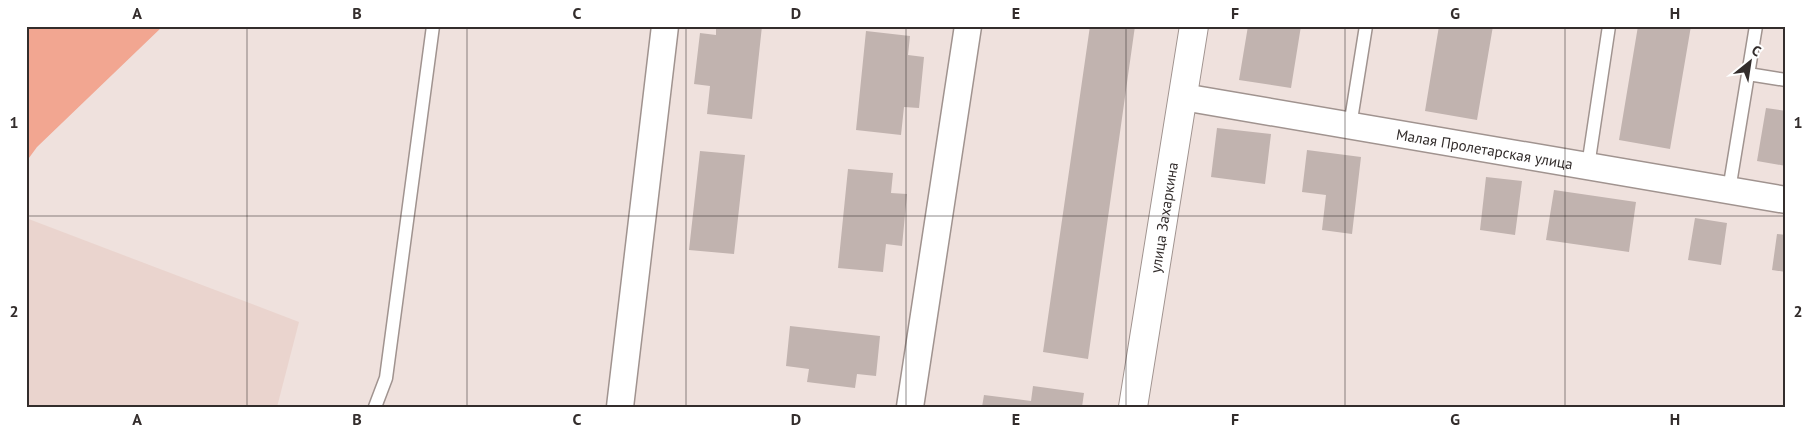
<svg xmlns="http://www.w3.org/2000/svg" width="1812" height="433" font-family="'PT Sans',sans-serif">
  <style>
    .built { fill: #ead4ce }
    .green { fill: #f2a691 }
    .building { fill: #c1b3af }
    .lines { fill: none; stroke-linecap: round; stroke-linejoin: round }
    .lane-casing { stroke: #a0938f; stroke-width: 15 }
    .street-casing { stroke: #a0938f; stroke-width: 29 }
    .secondary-casing { stroke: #a0938f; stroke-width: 30 }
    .lane { stroke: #fff; stroke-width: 12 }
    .street { stroke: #fff; stroke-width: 26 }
    .secondary { stroke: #fff; stroke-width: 28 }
    .grid { fill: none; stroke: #332d2c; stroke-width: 1; stroke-opacity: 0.55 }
    .labels { text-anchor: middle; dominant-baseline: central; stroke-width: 5; stroke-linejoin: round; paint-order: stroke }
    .street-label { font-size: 15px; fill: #332d2c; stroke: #fff }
    .neatline { fill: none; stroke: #332d2c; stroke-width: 2 }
    .grid-label { font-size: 16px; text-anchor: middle; font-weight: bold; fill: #332d2c }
  </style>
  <rect width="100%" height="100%" fill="#efe1dd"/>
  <path class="built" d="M26 218 299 322 277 407H26Z"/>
  <path class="green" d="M26 26H163L37 147 26 162Z"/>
  <path class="building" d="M716 26H762L752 119 707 114 710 86 694 84 700 33 716 35Z
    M1090 26H1135L1088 359 1043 352Z
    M1248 26H1301L1291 88 1239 80Z
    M1439 26H1493L1477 120 1425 111Z
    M1638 26H1691L1670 149 1619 140Z
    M866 31 910 36 908 55 924 57 919 108 904 107 901 135 856 130Z
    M1766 108 1786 111V166L1757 161Z
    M1217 128 1271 134 1265 184 1211 177Z
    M1307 150 1361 157 1352 234 1322 230 1326 195 1302 192Z
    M700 151 745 155 734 254 689 250Z
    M848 169 893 173 891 193 907 194 902 246 886 244 883 272 838 268Z
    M1486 177 1522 181 1515 235 1480 230Z
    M1554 190 1636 202 1629 252 1546 240Z
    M1695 218 1727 223 1721 265 1688 260Z
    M1777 234 1786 235V272L1772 270Z
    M790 326 880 336 876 376 857 374 855 388 807 382 809 369 786 366Z
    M1033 386 1084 393 1082 407H982L984 395 1031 401Z"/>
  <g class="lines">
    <g class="lane-casing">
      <path id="lane" d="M1748 74 1786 80
        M1350 126 1366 26
        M1588 166 1609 26
        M1729 190 1756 26
        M375 407 386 378 433 26"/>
    </g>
    <g class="street-casing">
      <g id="street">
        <path id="s1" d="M1183 97 1786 200"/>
        <path d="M620 407 665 26"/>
        <path d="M910 407 968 26"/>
      </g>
    </g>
    <g class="secondary-casing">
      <g id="secondary">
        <path id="s2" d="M1133 407 1194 26"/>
      </g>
    </g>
    <use href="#lane" class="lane"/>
    <use href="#street" class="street"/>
    <use href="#secondary" class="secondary"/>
  </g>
  <path class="grid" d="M247 26V407M467 26V407M686 26V407M906 26V407M1126 26V407M1345 26V407M1565 26V407M26 216H1786"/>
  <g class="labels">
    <g class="street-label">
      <text stroke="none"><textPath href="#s1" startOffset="306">Малая Пролетарская улица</textPath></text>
      <text stroke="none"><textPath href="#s2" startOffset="192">улица Захаркина</textPath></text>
    </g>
  </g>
  <rect width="1812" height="433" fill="none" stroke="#ffffff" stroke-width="55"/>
  <g transform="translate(1750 62) rotate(30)" stroke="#ffffff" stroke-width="4" paint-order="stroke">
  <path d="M0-4L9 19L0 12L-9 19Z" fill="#332d2c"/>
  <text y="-8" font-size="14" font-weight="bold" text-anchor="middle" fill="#332d2c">С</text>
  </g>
  <rect x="28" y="28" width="1756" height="378" class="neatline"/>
  <g class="grid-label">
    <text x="137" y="19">A</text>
    <text x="357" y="19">B</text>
    <text x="577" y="19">C</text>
    <text x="796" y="19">D</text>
    <text x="1016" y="19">E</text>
    <text x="1235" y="19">F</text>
    <text x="1455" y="19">G</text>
    <text x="1675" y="19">H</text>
    <text x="14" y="128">1</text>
    <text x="1798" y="128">1</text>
    <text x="14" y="317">2</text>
    <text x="1798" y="317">2</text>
    <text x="137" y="425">A</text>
    <text x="357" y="425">B</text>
    <text x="577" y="425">C</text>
    <text x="796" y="425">D</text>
    <text x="1016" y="425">E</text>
    <text x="1235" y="425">F</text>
    <text x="1455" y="425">G</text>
    <text x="1675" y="425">H</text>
  </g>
</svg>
